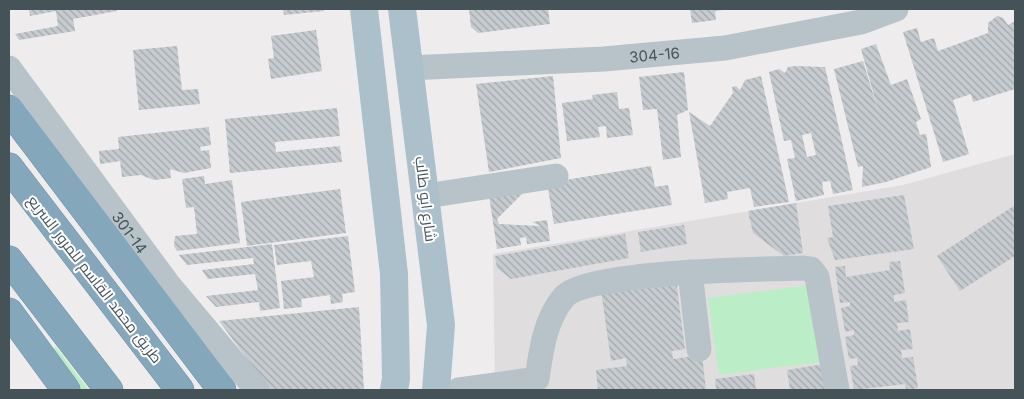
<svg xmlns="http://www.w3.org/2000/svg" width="1024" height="399" font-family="Inter,Cairo,sans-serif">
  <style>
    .education { fill: #e0ddde }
    .grass { fill: #bbedc7 }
    .building { fill: url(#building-back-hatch); fill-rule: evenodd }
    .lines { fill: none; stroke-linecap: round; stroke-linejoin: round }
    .highway-casing { stroke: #7092a7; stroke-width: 29 }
    .minor { stroke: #b8c3c9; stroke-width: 25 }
    .major { stroke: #acc0cb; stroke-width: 28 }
    .highway { stroke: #85a7bb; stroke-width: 28 }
    .labels { text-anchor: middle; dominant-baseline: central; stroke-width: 4; stroke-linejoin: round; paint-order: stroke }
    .street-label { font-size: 15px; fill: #455359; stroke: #fff }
  </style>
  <defs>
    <pattern id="building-back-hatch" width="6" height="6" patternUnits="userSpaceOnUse" patternTransform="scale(1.25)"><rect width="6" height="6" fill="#c6cbcf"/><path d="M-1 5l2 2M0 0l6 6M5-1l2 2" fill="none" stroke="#a3a7ab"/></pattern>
  </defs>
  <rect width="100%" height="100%" fill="#efeced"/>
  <path class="education" d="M1015 154V390H495L493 254 903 185Z"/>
  <path class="grass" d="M811 285 821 362 719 375 708 298Z
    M56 347 89 390H76L49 353Z"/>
  <path class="building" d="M29 9H116L117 11 73 19 75 31 19 40 15 34 58 26 56 11 30 16Z
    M283 9H324V11L284 15Z
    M469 9H548L550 24 478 33 471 27Z
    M690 9H723V10L715 11 716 20 692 23Z
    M997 16 1003 18 1008 25 1015 21V89L973 102 971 94 953 100 969 154 943 162 903 32 917 28 921 42 934 38 938 51 988 33V23Z
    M316 30 322 71 271 79 268 59 274 58 271 36Z
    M876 44 891 85 907 79 921 119 916 122 920 135 926 134 927 139 931 167 886 182 862 187 863 166 858 167 834 69 863 61 880 117 861 49Z
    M177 46 182 90 198 89 200 104 139 110 133 50Z
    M796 66 825 67 853 190 833 194 830 181 822 182 824 195 796 201 787 159 795 158 791 140 784 141 769 72 779 69 785 73 788 67ZM811 133 816 155 807 157 802 135Z
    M684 72 688 110 677 115 681 157 663 160 657 109 643 110 639 77Z
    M553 76 561 158 489 172 476 84Z
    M761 76 789 202 754 207 750 188 727 192 728 199 705 203 689 112 710 126 733 93 732 87 736 86 740 90 745 80Z
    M617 92 619 109 629 108 633 135 607 138 606 126 598 127 600 137 567 141 562 103 593 99 592 95Z
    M337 108 340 136 275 142 276 152 340 146 342 162 230 173 225 119Z
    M209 127 211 145 200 147 201 151 209 150 211 168 184 173 170 169 171 178 154 180 141 175 122 177 120 161 100 164 99 151 119 149 118 137Z
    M651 166 655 187 668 185 672 205 554 224 547 183Z
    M204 176 205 184 232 180 240 243 177 251 174 246 175 236 197 234 194 207 186 208 182 179Z
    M534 182 497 219 499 224 541 226 532 222 547 220 550 241 527 244 526 237 520 238 521 245 497 249 488 189Z
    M340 189 346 233 247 246 241 202Z
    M904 195 914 249 835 260 827 238 833 237 828 206Z
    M796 203 803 253 784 256 753 233 748 211Z
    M1015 205V256L960 291 937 256Z
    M684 225 687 244 641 252 638 232Z
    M625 234 629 258 511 279 497 268 495 256Z
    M348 236 355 292 342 294 343 302 331 304 330 295 301 299 302 307 284 309 281 281 314 277 311 261 277 265 274 245Z
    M272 244 280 308 260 311 259 302 216 307 206 296 258 290 255 274 208 279 202 270 254 264 253 258 187 265 179 255Z
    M900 261 905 293 894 295V302L906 300 909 322 897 323 898 331 910 329 913 349 901 350 902 358 913 357 918 388 906 390 905 384 854 390 850 366 858 365 857 358 849 359 845 337 854 335V330L845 332 841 308 850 306V302L840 303 835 267 845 266 846 277 890 270 889 262Z
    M676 280 685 349 672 351 673 359 702 355 706 390H598L596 370 627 366 626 358 611 361 601 290Z
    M359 307 364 390H270L219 321Z
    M824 364 828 390H790L787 370Z
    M754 374 756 390H716L715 379Z"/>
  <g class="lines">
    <g class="highway-casing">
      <path id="highway" d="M9 109 222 390
        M9 167 180 390
        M9 260 109 390
        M9 312 66 390"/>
    </g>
    <g class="minor">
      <path id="s1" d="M9 68 168 284 257 390"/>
      <path id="s2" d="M409 68 604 59 725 48 861 22 896 9"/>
      <path d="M426 196 556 176"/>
      <path d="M690 272 699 349"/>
      <path d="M459 390 537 379C541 351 545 319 564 297 586 271 764 269 804 268L811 269 817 277 837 390"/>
    </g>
    <path class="major" d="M364 9 394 274 396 379 394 390
      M402 9 441 325 436 390"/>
    <use href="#highway" class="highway"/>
  </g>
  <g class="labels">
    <g class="street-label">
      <text stroke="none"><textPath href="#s2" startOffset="246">304-16</textPath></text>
      <text transform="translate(426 199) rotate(83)">شارع ابو طالب</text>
      <text stroke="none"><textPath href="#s1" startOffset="204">301-14</textPath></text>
      <text transform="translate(95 279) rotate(52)">طريق محمد القاسم للمرور السريع</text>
    </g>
  </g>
  <rect width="1024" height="399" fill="none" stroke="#455359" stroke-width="20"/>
</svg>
